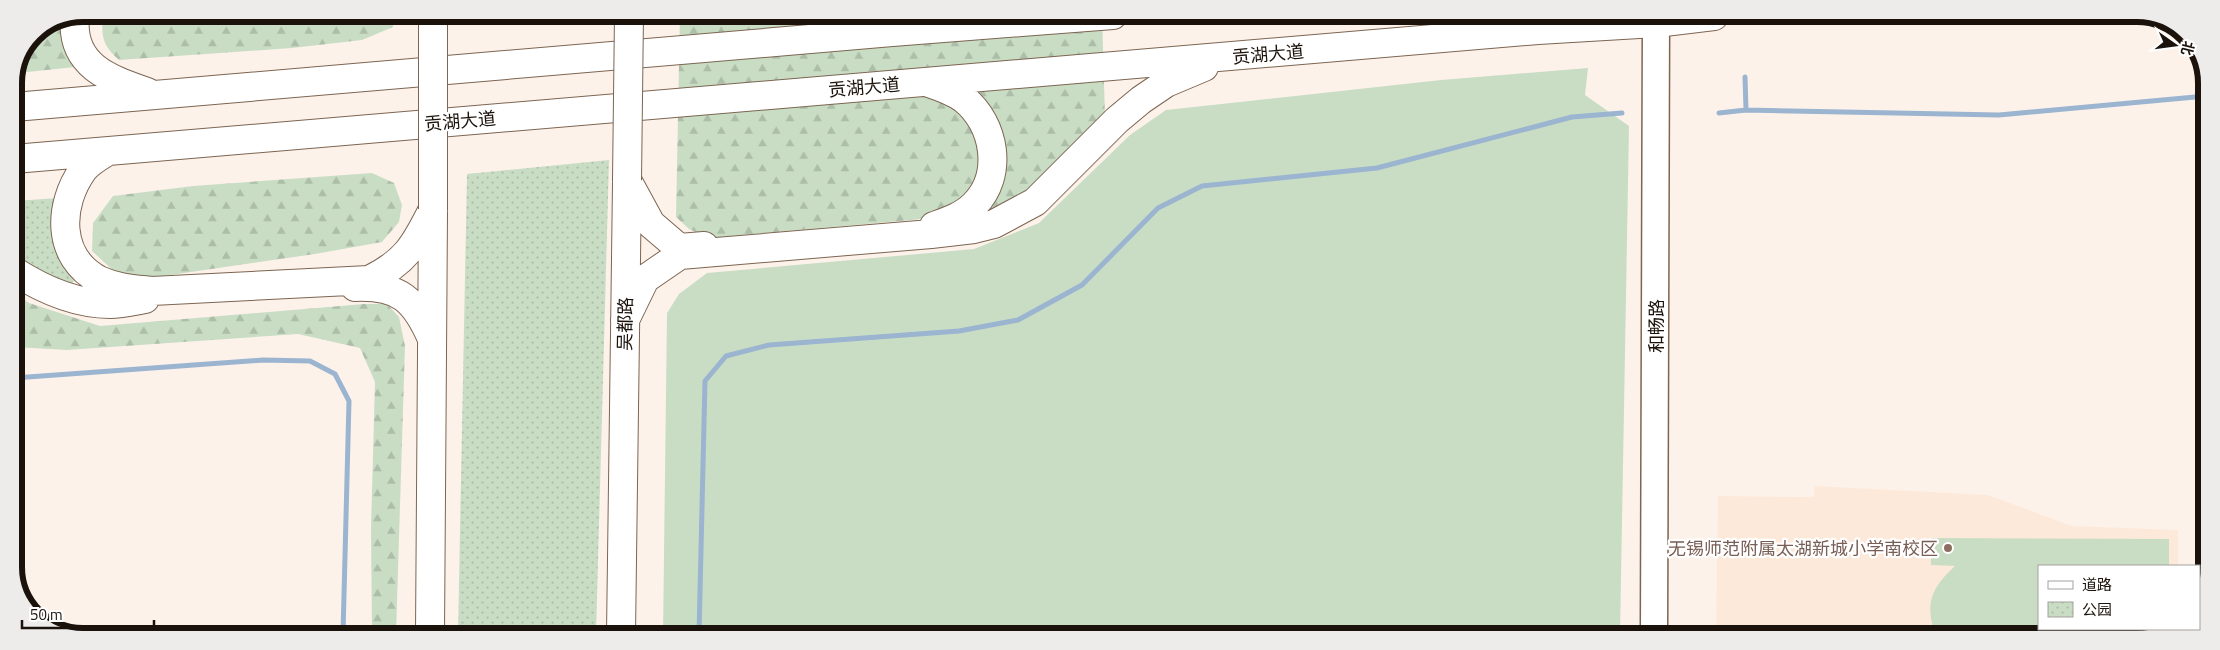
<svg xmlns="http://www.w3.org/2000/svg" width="2220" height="650" font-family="'Titillium Web','Noto Sans SC',sans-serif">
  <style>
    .built { fill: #fde9d9 }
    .grass { fill: #c9ddc5 }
    .forest { fill: url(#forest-firs) }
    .park { fill: url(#park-dots) }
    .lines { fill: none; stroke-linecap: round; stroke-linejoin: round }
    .stream { stroke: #9bb4d0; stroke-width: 5 }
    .minor-casing { stroke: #7c6552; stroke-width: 29 }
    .major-casing { stroke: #7c6552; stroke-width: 30 }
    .minor { stroke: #fff; stroke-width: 26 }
    .major { stroke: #fff; stroke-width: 28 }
    .major-bridge-casing { stroke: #7c6552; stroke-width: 30; stroke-linecap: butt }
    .major-bridge { stroke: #fff; stroke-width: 28 }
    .education-dot { fill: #8d6e63; stroke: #fff; stroke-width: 2 }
    .labels { text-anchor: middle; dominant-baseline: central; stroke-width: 4.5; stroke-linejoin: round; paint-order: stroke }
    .street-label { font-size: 18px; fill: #1b130b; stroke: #fff }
    .education-label { font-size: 18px; fill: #785e54; stroke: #fff; text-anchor: end }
    .rim { fill: none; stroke: #1b130b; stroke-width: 6 }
  </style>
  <defs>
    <pattern id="forest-firs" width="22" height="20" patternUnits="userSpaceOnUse" patternTransform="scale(1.25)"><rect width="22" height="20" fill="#c9ddc5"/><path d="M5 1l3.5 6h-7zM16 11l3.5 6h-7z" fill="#acbda8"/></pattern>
    <pattern id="park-dots" width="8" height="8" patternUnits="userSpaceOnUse" patternTransform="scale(1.25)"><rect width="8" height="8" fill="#c9ddc5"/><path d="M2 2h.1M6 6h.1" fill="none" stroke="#acbda8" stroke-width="1.8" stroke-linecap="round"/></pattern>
  </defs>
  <rect width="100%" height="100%" fill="#fdf2ea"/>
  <path class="built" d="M1815 486 1988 495 2072 526 2178 530V566H2039V629H2159L2137 636H1716L1718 496 1814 497Z"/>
  <path class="grass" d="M1588 68 1585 95 1629 126 1620 636 663 635 667 313 679 294 707 273 974 249 1039 223 1130 135 1166 110 1441 80Z
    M1931 538 2169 539V566H2039V629H2159L2137 636H1936C1924 604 1931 588 1955 566L1931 565Z"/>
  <path class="forest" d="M103 14H394L393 27 362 40 292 48 119 60C102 45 101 36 103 14Z
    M680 14 1102 15 1105 117 1032 190 989 213 709 238 689 229 676 217Z
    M70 19 75 67 18 73 34 34Z
    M372 173 394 183 402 205 399 222 382 242 315 254 150 278 116 273 92 251 93 223 113 196 193 186Z
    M14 292 29 303 100 326 364 304H387L399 317 405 346 396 634 372 633 371 528 375 382 360 348 298 334 67 350 14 347Z"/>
  <path class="park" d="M609 160 596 634H458L467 174Z
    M58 198 78 275 72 283H57L14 254V201Z"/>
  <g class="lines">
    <path class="stream" d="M1745 77 1746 110
      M1719 113 1746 110 1999 115 2206 96
      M14 378 263 360 310 361 335 374 349 401 343 634
      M699 635 705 381 726 356 769 345 959 331 1018 320 1082 285 1158 208 1202 186 1377 168 1572 117 1622 113"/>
    <g class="minor-casing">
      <path id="minor" d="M1654 636 1656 16"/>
    </g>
    <g class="major-casing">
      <path id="major" d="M75 17C70 66 110 79 147 92
        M929 83C941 87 953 91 964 99 995 124 1004 175 974 205 963 216 948 221 934 226
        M14 107 892 32 1113 15
        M108 151C100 156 89 162 83 170 58 205 56 257 99 280 116 288 134 289 152 291L369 280C406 262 415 245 433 209
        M14 159 1538 30 1656 23 1714 16
        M627 180 651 224 679 248 704 246
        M14 271C42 289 75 304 110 304 121 304 134 301 145 299
        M355 287C400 285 415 300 432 339
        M625 320 645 279 680 255 931 234 974 229 994 224 1035 202 1117 120 1141 100 1166 83 1204 67
        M430 634 433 213
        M621 634 627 184"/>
    </g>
    <use href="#minor" class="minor"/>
    <use href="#major" class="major"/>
    <g class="major-bridge-casing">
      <path id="major-bridge" d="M433 14V209
        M627 180 629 14"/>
    </g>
    <use href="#major-bridge" class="major-bridge"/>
  </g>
  <circle class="education-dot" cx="1948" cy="548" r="5"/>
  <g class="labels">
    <g class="street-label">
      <text transform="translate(1268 54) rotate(-5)">贡湖大道</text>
      <text transform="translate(864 87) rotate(-5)">贡湖大道</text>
      <text transform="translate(460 121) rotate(-5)">贡湖大道</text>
      <text transform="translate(625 324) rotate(-89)">吴都路</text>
      <text transform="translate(1656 326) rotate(-90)">和畅路</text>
    </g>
    <g class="education-label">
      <text x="1938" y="548">无锡师范附属太湖新城小学南校区</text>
    </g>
  </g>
  <path d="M0 0H2220V650H0ZM83 22H2137A61 61 0 0 1 2198 83V567A61 61 0 0 1 2137 628H83A61 61 0 0 1 22 567V83A61 61 0 0 1 83 22Z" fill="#edeceb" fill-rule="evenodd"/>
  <path class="rim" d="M83 22H2137A61 61 0 0 1 2198 83V567A61 61 0 0 1 2137 628H83A61 61 0 0 1 22 567V83A61 61 0 0 1 83 22Z"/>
  <rect x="2038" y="565" width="162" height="65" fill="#ffffff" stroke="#a4a19d"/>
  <rect x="2048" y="581" width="25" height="8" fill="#ffffff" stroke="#a4a19d"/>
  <text x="2082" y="590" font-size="15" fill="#1b130b">道路</text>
  <rect x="2048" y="602" width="25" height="15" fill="url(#park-dots)" stroke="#a4a19d"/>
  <text x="2082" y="615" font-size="15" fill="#1b130b">公园</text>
  <g transform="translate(2175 45) rotate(104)" stroke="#ffffff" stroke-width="4" paint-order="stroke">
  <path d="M0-4L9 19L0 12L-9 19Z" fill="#1b130b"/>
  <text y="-8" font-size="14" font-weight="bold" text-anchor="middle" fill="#1b130b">北</text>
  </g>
  <path d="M22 620v8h132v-8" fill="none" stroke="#1b130b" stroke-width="2.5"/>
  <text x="30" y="620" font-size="15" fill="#1b130b" stroke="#ffffff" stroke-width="4" paint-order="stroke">50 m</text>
</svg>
